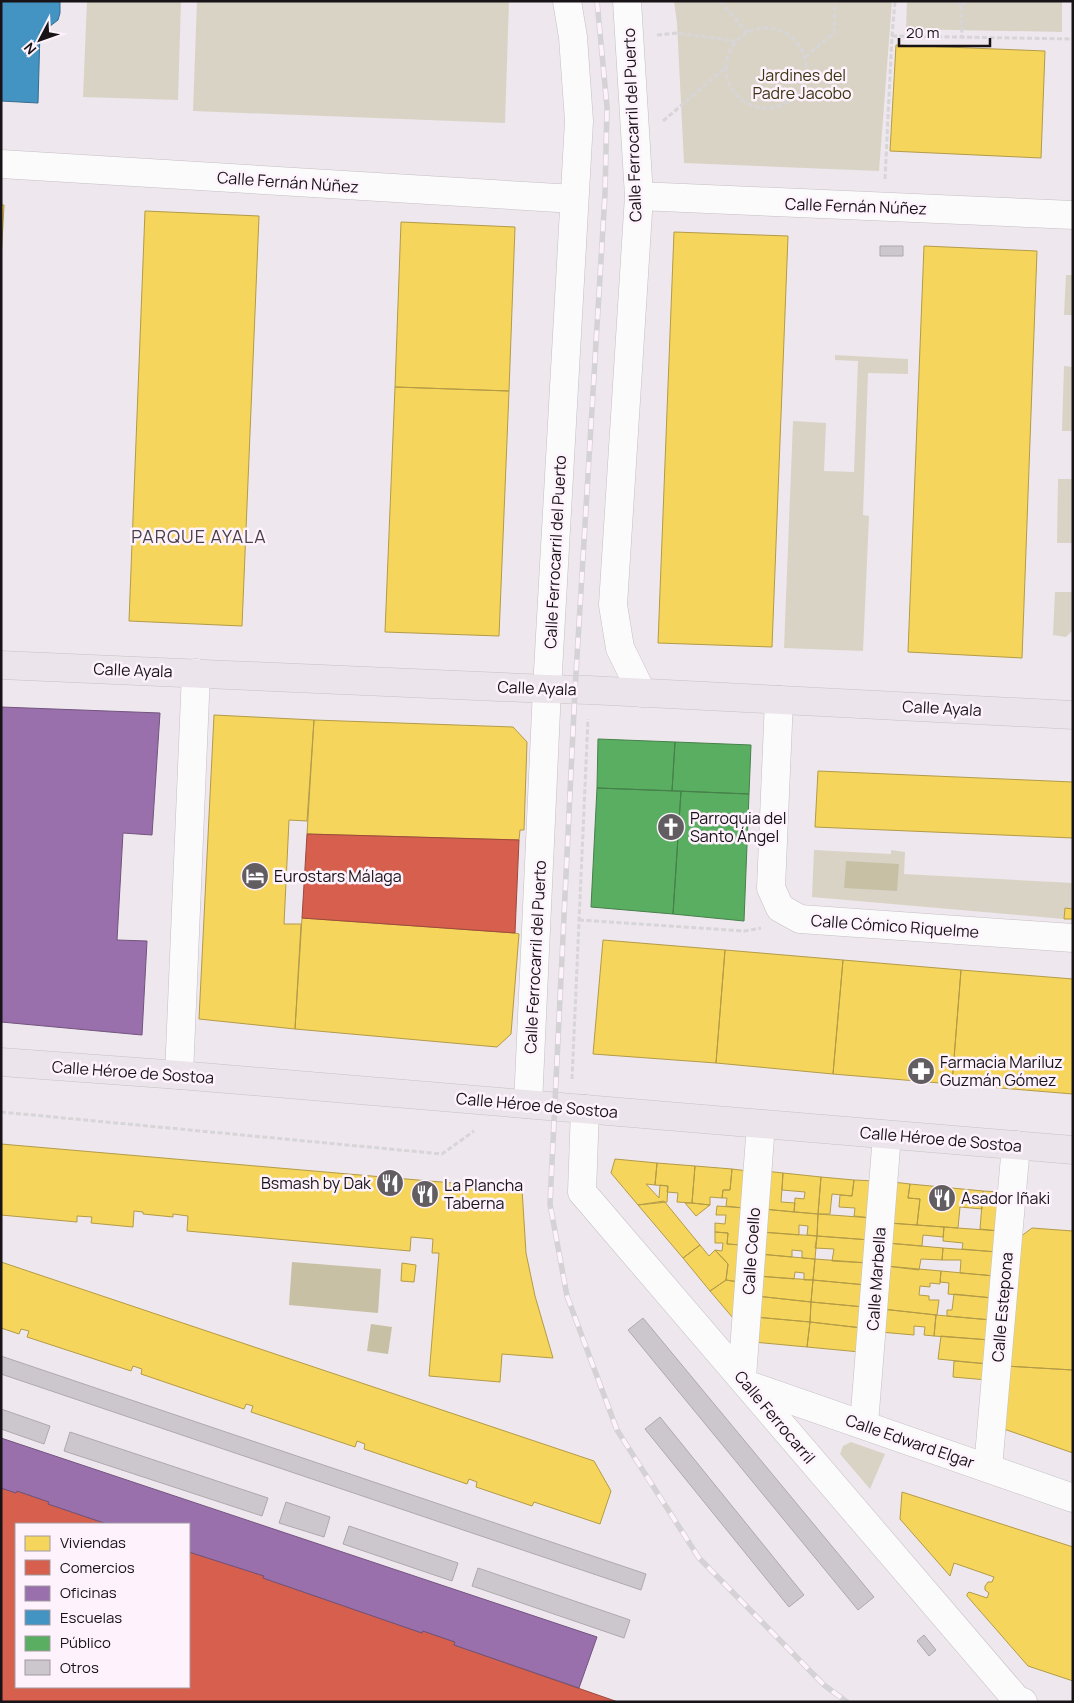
<svg xmlns="http://www.w3.org/2000/svg" width="1074" height="1703" font-family="Manrope,sans-serif">
  <style>
    .green { fill: #d9d3c6 }
    .water { fill: #c8c0a4 }
    .homes { fill: #f6d55c; stroke: #b39b47 }
    .shops { fill: #d6604d; stroke: #9d493c }
    .offices { fill: #9970ab; stroke: #72547e }
    .schools { fill: #4393c3; stroke: #366d8f }
    .public { fill: #5aae61; stroke: #46804a }
    .building { fill: #ccc7cc; stroke: #aea9ad }
    .lines { fill: none; stroke-linecap: round; stroke-linejoin: round }
    .minor-casing { stroke: #c4bfc3; stroke-width: 29 }
    .major-casing { stroke: #c6c2c6; stroke-width: 29 }
    .path { stroke: #d7d5d7; stroke-width: 3; stroke-dasharray: 5 2.5; stroke-linecap: butt }
    .minor { stroke: #fcfbfc; stroke-width: 28 }
    .major { stroke: #ebe4ea; stroke-width: 28 }
    .rail-casing { stroke: #d4d2d4; stroke-width: 5.5 }
    .rail { stroke: #fef2fd; stroke-width: 4; stroke-dasharray: 11; stroke-linecap: butt }
    .labels { text-anchor: middle; dominant-baseline: central; stroke-width: 5; stroke-linejoin: round; paint-order: stroke }
    .park-label { font-size: 16px; fill: #3b3510; stroke: #fef2fd }
    .street-label { font-size: 16px; fill: #171316; stroke: #fef2fd }
    .poi-label { font-size: 16px; fill: #171316; stroke: #fef2fd; text-anchor: start }
    .neighbourhood-label { font-size: 18px; letter-spacing: 1px; fill: #4a4048; stroke: #fef2fd }
  </style>
  <rect width="100%" height="100%" fill="#eee7ed"/>
  <path class="green" d="M87 1H181L178 100 83 97Z
    M197 1H509L505 123 193 111Z
    M674 1H892L879 171 684 163 677 23Z
    M907 1H1062V32L906 29Z
    M1066 275H1073V315H1064Z
    M835 355 908 359V374L868 373 863 515 869 516 863 651 784 648 793 421 826 423 824 471 854 472 858 361 835 360Z
    M1064 366 1073 367V431H1062Z
    M1058 479H1073V543H1057Z
    M1055 592H1073L1072 631 1066 637 1053 635Z
    M814 850 891 854V850L905 852 904 874 1073 883V909L1065 908 1064 919 812 897Z
    M851 1442 885 1454 870 1489 840 1454 843 1446Z"/>
  <path class="water" d="M846 861 899 864 897 891 844 888Z
    M292 1262 381 1269 378 1313 289 1305Z
    M371 1324 392 1327 388 1354 367 1351Z"/>
  <path class="homes" d="M896 45 1045 51 1041 158 890 151Z
    M1 205H4L1 261Z
    M145 211 259 216 242 626 129 621Z
    M401 222 515 227 509 391 395 387Z
    M674 232 788 236 772 647 658 643Z
    M924 246 1037 251 1022 658 908 652Z
    M395 387 509 391 499 636 385 632Z
    M214 715 314 720 307 821 289 820 284 924H301L295 1029 199 1019Z
    M314 720 513 727 527 742 524 830H520L519 840 307 834Z
    M818 771 1073 782V838L815 827Z
    M1065 908 1073 909V919H1064Z
    M302 918 515 933 519 934 511 1034 497 1047 295 1029Z
    M603 940 725 950 716 1063 593 1054Z
    M725 950 843 960 833 1074 716 1063Z
    M843 960 961 970 952 1084 833 1074Z
    M961 970 1073 979V1094L952 1084Z
    M1 1144 522 1189 526 1253 535 1296 553 1358 502 1354 500 1382 429 1376 439 1253H432L433 1239 411 1237 410 1251 187 1231 188 1216 173 1214V1217L143 1214V1212L134 1211 133 1227 91 1223 92 1217 77 1216V1222L1 1215Z
    M615 1159 657 1163 655 1185 646 1184 659 1198 660 1185 668 1186 667 1202 638 1205 611 1173Z
    M657 1163 695 1166 692 1203 677 1202 678 1193 667 1192 668 1186 655 1185Z
    M695 1166 732 1169 730 1190H723L722 1198 710 1197V1205L692 1203Z
    M732 1169 748 1171 744 1208 726 1206 727 1198H722L723 1190H730Z
    M765 1171 783 1173 781 1202 795 1203 794 1212 763 1209Z
    M783 1173 821 1177 818 1214 794 1212 795 1198 804 1199 805 1192 782 1190Z
    M821 1177 854 1180 852 1196 832 1194 830 1214H818Z
    M854 1180 875 1181 872 1218 854 1216 855 1208 839 1207 840 1195 852 1196Z
    M893 1182 910 1184 908 1198 920 1199 917 1225 889 1223Z
    M910 1184 983 1191 982 1209 960 1207 958 1228 917 1225 920 1199 908 1198Z
    M983 1191 1002 1192 999 1231 980 1229Z
    M664 1201 700 1245 683 1258 638 1205Z
    M685 1203H692L710 1205 696 1216Z
    M717 1206 744 1208 742 1245 727 1244 728 1233 715 1232V1223L725 1224 726 1215H716Z
    M763 1209 818 1214 817 1236 807 1235 808 1226 799 1225V1235L761 1232Z
    M818 1214 872 1218 870 1240 817 1236Z
    M889 1223 944 1227 943 1237 923 1235 922 1246 887 1243Z
    M944 1227 999 1231 997 1252 962 1249 963 1243 943 1241Z
    M1032 1228 1073 1231V1370L1005 1366 1016 1240Z
    M715 1232 728 1233 727 1244 742 1245 739 1282 726 1280 728 1264 715 1250 722 1251 723 1243H715Z
    M761 1232 817 1236 815 1259 802 1258V1251L792 1250V1257L759 1254Z
    M817 1236 870 1240 868 1263 832 1261 834 1249 815 1248Z
    M887 1243 943 1248 942 1260 921 1259 919 1270 886 1266Z
    M700 1245 709 1256 715 1250 728 1264 726 1280 710 1291 683 1258Z
    M943 1248 997 1252 995 1276 960 1273 961 1260H942Z
    M759 1254 815 1259 813 1280H804V1273L795 1272 794 1279 757 1276Z
    M815 1259 868 1263 866 1285 813 1280Z
    M1 1262 594 1461 611 1491 600 1524 534 1502 532 1506 476 1487 477 1482 469 1479 467 1484 364 1449 365 1444 357 1441 355 1447 251 1412 253 1406 246 1404 244 1409 141 1374 142 1369 133 1366 131 1371 27 1337 29 1331 21 1329 19 1334 1 1328Z
    M402 1263 416 1265 414 1282 401 1281Z
    M886 1266 941 1271 940 1284 930 1283V1287L920 1286 919 1295 929 1296V1300H939L937 1315 882 1309Z
    M941 1271 995 1276 993 1298 948 1294 949 1283 940 1282Z
    M757 1276 813 1280 811 1302 756 1296Z
    M726 1280 739 1282 733 1318 710 1291Z
    M813 1280 866 1285 864 1307 811 1302Z
    M954 1294 993 1298 991 1320 947 1316V1310H952Z
    M756 1296 811 1302 810 1322 755 1317Z
    M811 1302 864 1307 862 1328 810 1322Z
    M882 1309 936 1315 934 1336 924 1335 925 1327 914 1326V1335L880 1332Z
    M936 1315 991 1320 990 1340 934 1336Z
    M755 1317 810 1322 807 1347 753 1342Z
    M810 1322 862 1328 860 1352 807 1347Z
    M941 1336 990 1340 988 1364 938 1359Z
    M954 1361 988 1364 987 1380 953 1377Z
    M1005 1366 1073 1370V1453L1001 1428Z
    M902 1492 1073 1547V1681L1028 1666 967 1596V1594L969 1592 987 1598 989 1593 985 1590V1586L988 1582H992L994 1577 954 1563 950 1576 900 1519Z"/>
  <path class="shops" d="M307 834 519 840 515 933 302 918Z
    M1 1488 16 1493 17 1491 49 1502 48 1504 107 1524H16V1687H189V1552L264 1576 263 1578 422 1633 423 1631 455 1642 454 1645 618 1702H1Z"/>
  <path class="offices" d="M1 707 160 713 152 835 123 833 117 940 147 941 142 1035 1 1022Z
    M1 1438 597 1637 579 1688 454 1645 455 1642 423 1631 422 1633 263 1578 264 1576 189 1552V1524H107L48 1504 49 1502 17 1491 16 1493 1 1488Z"/>
  <path class="schools" d="M1 1H60V13L58 20 45 30 40 31 38 103 1 101Z"/>
  <path class="public" d="M598 739 675 742 672 791 597 788Z
    M675 742 751 745 749 794 672 791Z
    M597 788 681 791 673 914 591 907Z
    M681 791 749 794 744 921 673 914Z"/>
  <path class="building" d="M880 246H903V256H880Z
    M643 1318 874 1597 858 1610 628 1330Z
    M1 1356 646 1574 641 1590 1 1374Z
    M1 1409 50 1426 44 1444 1 1429Z
    M660 1417 804 1595 789 1607 645 1429Z
    M70 1432 268 1498 262 1516 64 1451Z
    M286 1502 330 1517 324 1537 279 1523Z
    M349 1526 458 1563 452 1581 343 1544Z
    M478 1568 630 1620 624 1638 472 1586Z
    M924 1635 936 1650 929 1656 917 1641Z"/>
  <g class="lines">
    <g class="minor-casing">
      <path id="minor" d="M627 1 639 196 613 605 620 648 642 693
        M1 164 574 199
        M639 196 1073 215
        M779 700 771 888 780 908 800 919 1073 938
        M179 1075 196 673
        M528 1104 547 689 579 121 573 37 567 1
        M585 1109 582 1192 1017 1700 1023 1702
        M742 1377 761 1124
        M748 1385 1073 1498
        M864 1424 887 1135
        M988 1468 1016 1145"/>
    </g>
    <g class="major-casing">
      <path id="major" d="M1 665 547 689 589 690 1073 715
        M1 1062 179 1075 1073 1150"/>
    </g>
    <path class="path" d="M720 1 747 32
      M955 1 961 5 968 1
      M961 5 962 37
      M726 68a40 40 0 1 1 80 0a40 40 0 1 1-80 0Z
      M657 35 678 33 735 41
      M892 36 1073 39
      M805 57 834 33 835 1
      M663 121 725 68
      M885 179 892 36 895 1
      M579 920 745 931 761 928
      M572 1079 588 719
      M1 1112 442 1154 474 1131"/>
    <use href="#minor" class="minor"/>
    <use href="#major" class="major"/>
    <g class="rail-casing">
      <path id="rail" d="M597 1 607 107 605 194 575 690 550 1204 567 1296 617 1430 699 1558 824 1685 847 1702"/>
    </g>
    <use href="#rail" class="rail"/>
  </g>
  <defs>
    <g id="church-disc" transform="scale(1.4375)"><circle r="9.5" fill="#625d61" stroke="#fef2fd"/><path d="M-1.2-6h2.4v3.5h3.3v2.4h-3.3V6h-2.4V-.1h-3.3v-2.4h3.3Z" fill="#fff"/></g>
    <g id="hotel-disc" transform="scale(1.4375)"><circle r="9.5" fill="#625d61" stroke="#fef2fd"/><path d="M-6-4.5h1.5V1H6V5H4.5V3h-9V5H-6ZM-4 0a1.8 1.8 0 1 1 3.6 0ZM.5 0V-2.5h3Q6-2.5 6 0Z" fill="#fff"/></g>
    <g id="pharmacy-disc" transform="scale(1.4375)"><circle r="9.5" fill="#625d61" stroke="#fef2fd"/><path d="M-2-6h4v4h4v4h-4v4h-4v-4h-4v-4h4Z" fill="#fff"/></g>
    <g id="restaurant-disc" transform="scale(1.4375)"><circle r="9.5" fill="#625d61" stroke="#fef2fd"/><path d="M-5-6h1v4h1v-4h1v4h1v-4h1v5L-1.5 .5V6h-2V.5L-5-1ZM5-6V6H3V1.5H1.5Q1.5-4 5-6Z" fill="#fff"/></g>
  </defs>
  <g fill-rule="evenodd">
    <use href="#church-disc" x="671" y="827"/>
    <use href="#hotel-disc" x="255" y="876"/>
    <use href="#pharmacy-disc" x="921" y="1071"/>
    <use href="#restaurant-disc" x="390" y="1183"/>
    <use href="#restaurant-disc" x="425" y="1194"/>
    <use href="#restaurant-disc" x="942" y="1198"/>
  </g>
  <g class="labels">
    <g class="park-label">
      <text x="802" y="75">Jardines del<tspan x="802" dy="18">Padre Jacobo</tspan></text>
    </g>
    <g class="street-label">
      <text transform="translate(632 125) rotate(-92)">Calle Ferrocarril del Puerto</text>
      <text transform="translate(288 182) rotate(4)">Calle Fernán Núñez</text>
      <text transform="translate(856 206) rotate(2)">Calle Fernán Núñez</text>
      <text transform="translate(555 552) rotate(-87)">Calle Ferrocarril del Puerto</text>
      <text transform="translate(133 670) rotate(2)">Calle Ayala</text>
      <text transform="translate(537 688) rotate(2)">Calle Ayala</text>
      <text transform="translate(942 708) rotate(3)">Calle Ayala</text>
      <text transform="translate(895 926) rotate(4)">Calle Cómico Riquelme</text>
      <text transform="translate(535 957) rotate(-87)">Calle Ferrocarril del Puerto</text>
      <text transform="translate(133 1072) rotate(4)">Calle Héroe de Sostoa</text>
      <text transform="translate(537 1105) rotate(5)">Calle Héroe de Sostoa</text>
      <text transform="translate(941 1139) rotate(5)">Calle Héroe de Sostoa</text>
      <text transform="translate(751 1251) rotate(-86)">Calle Coello</text>
      <text transform="translate(876 1279) rotate(-86)">Calle Marbella</text>
      <text transform="translate(1002 1307) rotate(-85)">Calle Estepona</text>
      <text transform="translate(775 1417) rotate(50)">Calle Ferrocarril</text>
      <text transform="translate(910 1441) rotate(19)">Calle Edward Elgar</text>
    </g>
    <g class="poi-label">
      <text x="690" y="818">Parroquia del<tspan x="690" dy="18">Santo Ángel</tspan></text>
      <text x="274" y="876">Eurostars Málaga</text>
      <text x="940" y="1062">Farmacia Mariluz<tspan x="940" dy="18">Guzmán Gómez</tspan></text>
      <text x="371" y="1183" text-anchor="end">Bsmash by Dak</text>
      <text x="444" y="1185">La Plancha<tspan x="444" dy="18">Taberna</tspan></text>
      <text x="961" y="1198">Asador Iñaki</text>
    </g>
    <g class="neighbourhood-label">
      <text x="199" y="536">PARQUE AYALA</text>
    </g>
  </g>
  <rect width="1074" height="1703" fill="none" stroke="#171316" stroke-width="5"/>
  <rect x="15" y="1523" width="175" height="165" fill="#fef2fd" stroke="#a299a1"/>
  <rect x="25" y="1536" width="25" height="15" fill="#f6d55c" stroke="#a299a1"/>
  <text x="60" y="1548" font-size="15" fill="#171316">Viviendas</text>
  <rect x="25" y="1560" width="25" height="15" fill="#d6604d" stroke="#a299a1"/>
  <text x="60" y="1573" font-size="15" fill="#171316">Comercios</text>
  <rect x="25" y="1586" width="25" height="15" fill="#9970ab" stroke="#a299a1"/>
  <text x="60" y="1598" font-size="15" fill="#171316">Oficinas</text>
  <rect x="25" y="1610" width="25" height="15" fill="#4393c3" stroke="#a299a1"/>
  <text x="60" y="1623" font-size="15" fill="#171316">Escuelas</text>
  <rect x="25" y="1636" width="25" height="15" fill="#5aae61" stroke="#a299a1"/>
  <text x="60" y="1648" font-size="15" fill="#171316">Público</text>
  <rect x="25" y="1660" width="25" height="15" fill="#ccc7cc" stroke="#a299a1"/>
  <text x="60" y="1673" font-size="15" fill="#171316">Otros</text>
  <g transform="translate(40 40) rotate(229)" stroke="#fef2fd" stroke-width="4" paint-order="stroke">
  <path d="M0-4L9 19L0 12L-9 19Z" fill="#171316"/>
  <text y="-8" font-size="14" font-weight="bold" text-anchor="middle" fill="#171316">N</text>
  </g>
  <path d="M899 38v8h91v-8" fill="none" stroke="#171316" stroke-width="2.5"/>
  <text x="906" y="38" font-size="15" fill="#171316" stroke="#fef2fd" stroke-width="4" paint-order="stroke">20 m</text>
</svg>
